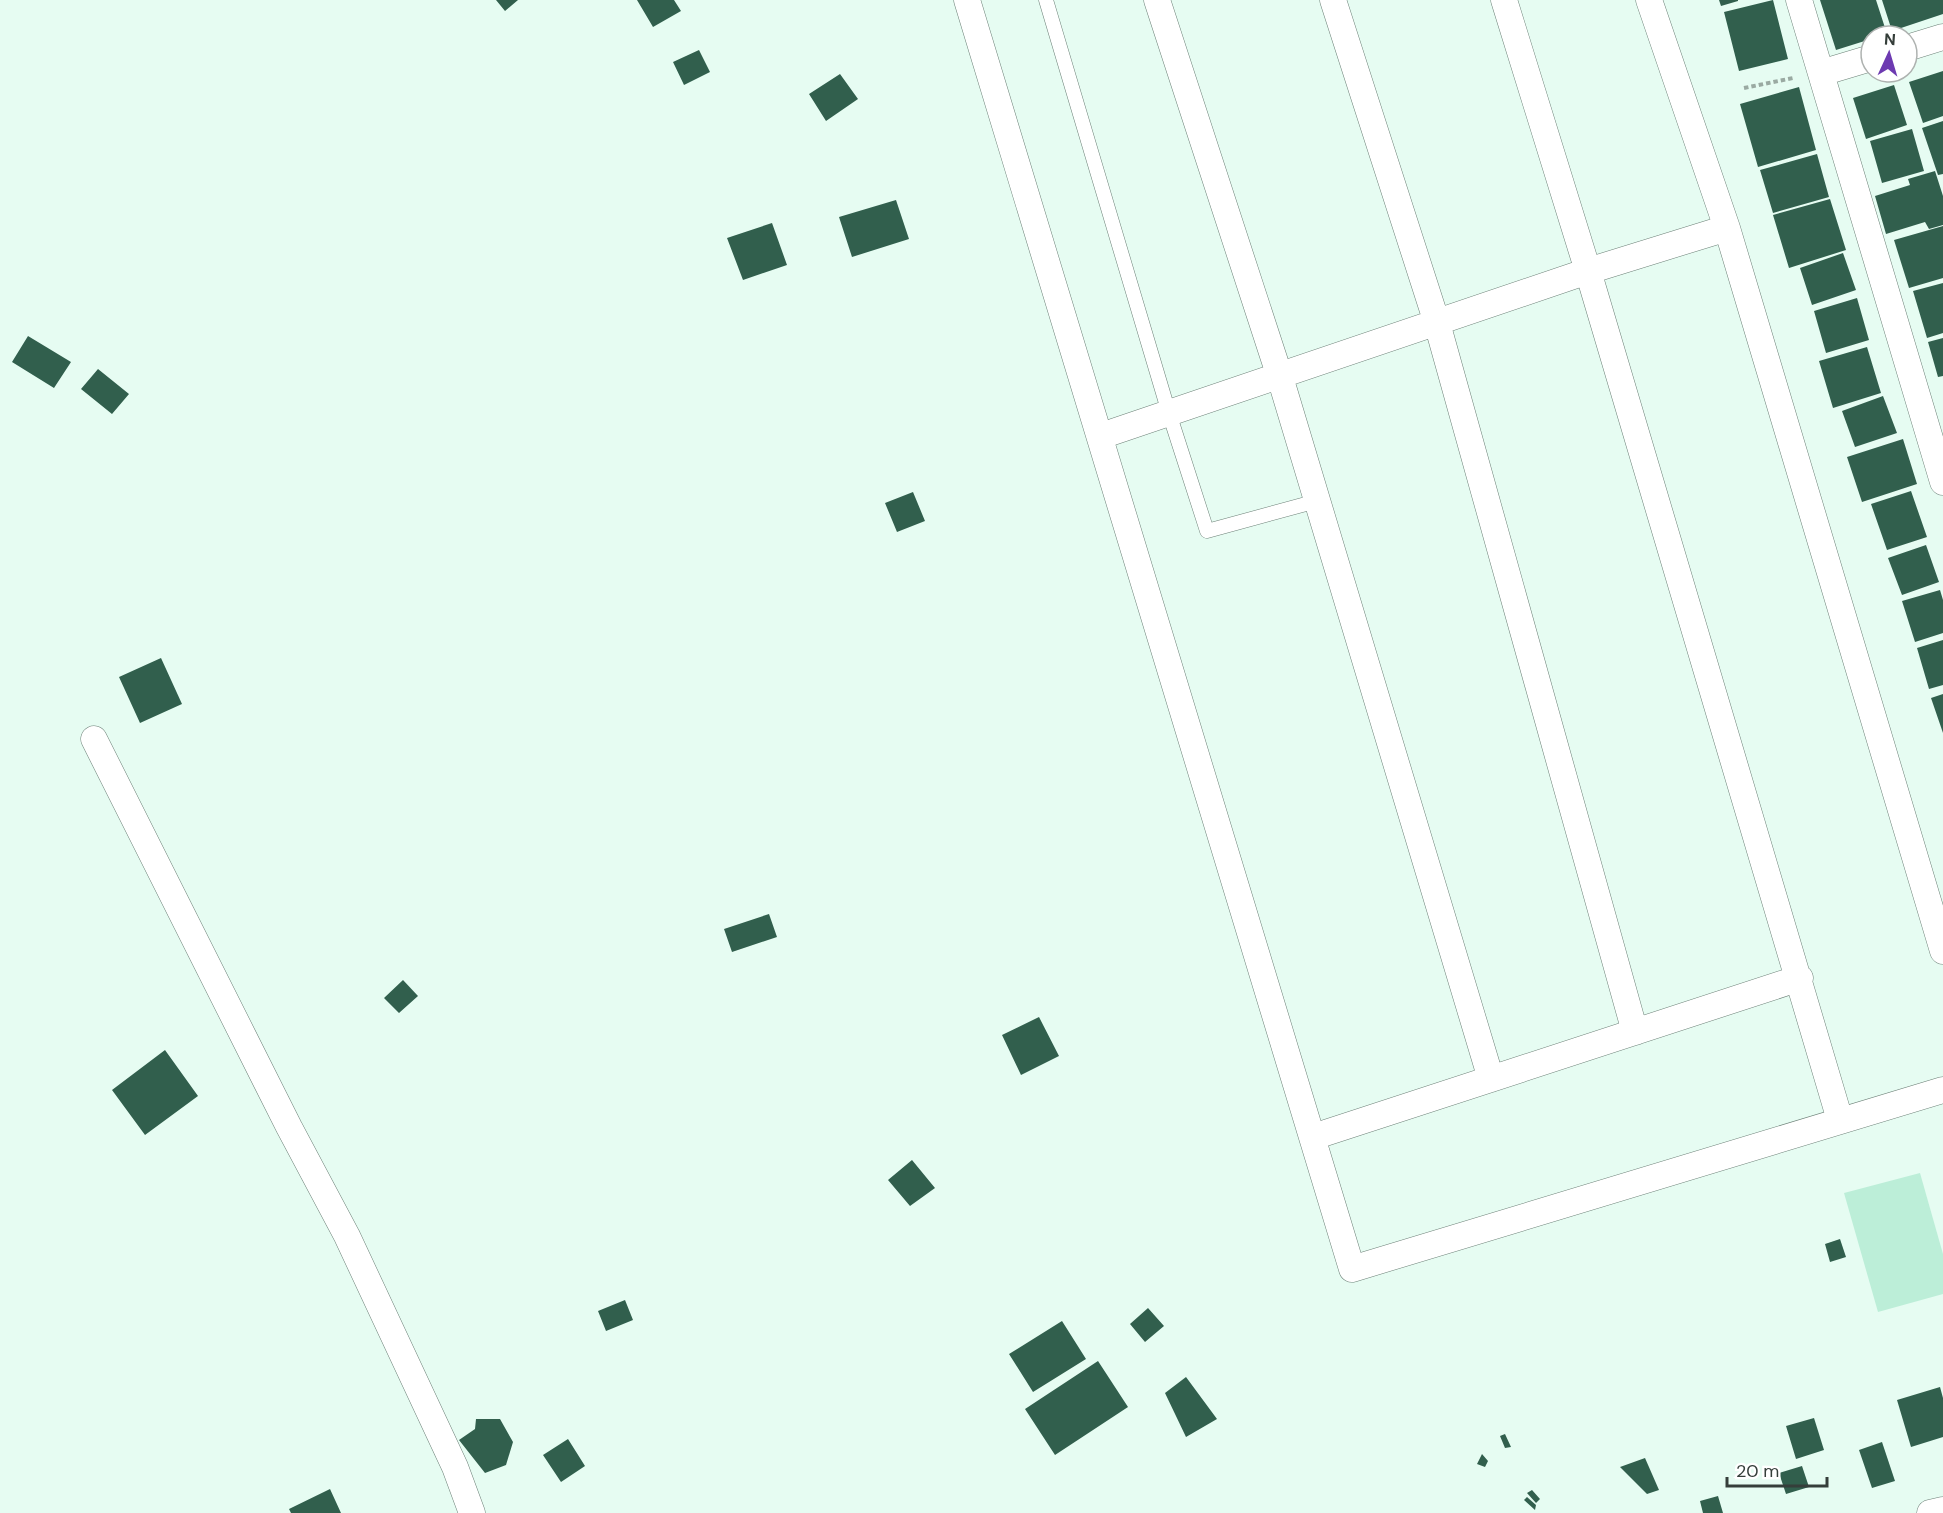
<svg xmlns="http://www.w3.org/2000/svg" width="1943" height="1513" font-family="'DM Sans',sans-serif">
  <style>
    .pitch { fill: #bceed8 }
    .building { fill: #315f4d }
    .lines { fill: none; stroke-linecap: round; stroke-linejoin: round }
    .service-casing { stroke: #6d8178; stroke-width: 15 }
    .minor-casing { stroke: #6d8178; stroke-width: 27 }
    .path { stroke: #9aaaa2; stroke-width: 4; stroke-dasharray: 4.5 3; stroke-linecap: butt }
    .service { stroke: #fff; stroke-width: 14 }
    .minor { stroke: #fff; stroke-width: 26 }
  </style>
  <rect width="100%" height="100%" fill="#e6fcf2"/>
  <path class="pitch" d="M1920 1173 1943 1254V1294L1878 1312 1844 1193Z"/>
  <path class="building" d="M496 0H518L505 11Z
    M637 0H674L681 11 653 27Z
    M1719 0H1738V1L1721 6Z
    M1773 0 1788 59 1739 71 1724 12Z
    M1820 0H1876L1887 34 1871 36V39L1836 50Z
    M1882 0H1943V14L1892 31Z
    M699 50 710 72 684 85 673 62Z
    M1943 71V116L1923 123 1909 82Z
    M840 74 858 99 826 121 809 94Z
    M1894 85 1907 125 1866 139 1853 98Z
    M1799 87 1816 150 1758 167 1740 104Z
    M1943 121V174L1938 175 1922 128Z
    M1912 129 1924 171 1882 183 1870 141Z
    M1817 154 1829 197 1773 213 1760 170Z
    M1935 171 1943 196V225L1929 229 1925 222 1886 234 1875 196 1910 185 1908 179Z
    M1830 199 1846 250 1789 268 1773 215Z
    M896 200 909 239 852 257 839 217Z
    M772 223 787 265 743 280 727 238Z
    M1943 226V278L1909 288 1894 240Z
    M1843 253 1856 290 1812 305 1800 268Z
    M1943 283V333L1927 338 1913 291Z
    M1857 298 1869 340 1826 353 1814 311Z
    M28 336 71 362 54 388 12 362Z
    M1943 338V376L1938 377 1928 342Z
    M1867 347 1881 393 1833 408 1819 361Z
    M98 369 129 394 112 414 81 389Z
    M1883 396 1897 433 1855 447 1842 411Z
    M1903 439 1917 484 1862 502 1847 457Z
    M1911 491 1927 537 1887 550 1871 504Z
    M913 492 925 521 897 532 885 503Z
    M1926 545 1939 582 1902 595 1888 558Z
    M1940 590 1943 600V633L1915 642 1902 601Z
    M1943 640V685L1929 689 1917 648Z
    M161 658 182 704 140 723 119 677Z
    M1943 694V733L1931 698Z
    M769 914 777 937 732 952 724 929Z
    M403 980 418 996 399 1013 384 998Z
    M1039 1017 1059 1056 1021 1075 1002 1035Z
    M165 1050 198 1096 145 1135 112 1090Z
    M912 1160 935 1188 910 1206 888 1180Z
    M1840 1239 1846 1257 1830 1262 1825 1244Z
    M625 1300 633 1320 606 1331 598 1311Z
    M1148 1308 1164 1326 1145 1342 1130 1324Z
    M1062 1321 1086 1359 1033 1392 1009 1354Z
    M1098 1361 1128 1407 1055 1455 1025 1409Z
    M1186 1377 1217 1419 1186 1437 1165 1393Z
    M1940 1387 1943 1398V1437L1911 1447 1897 1400Z
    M1814 1418 1824 1450 1796 1459 1786 1426Z
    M476 1419H500L513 1442 506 1465 485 1473 459 1440 475 1429Z
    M1505 1434 1511 1447 1505 1448 1500 1436Z
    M568 1439 585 1466 561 1482 543 1455Z
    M1882 1442 1895 1481 1872 1488 1859 1450Z
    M1482 1454 1488 1461 1485 1467 1477 1464Z
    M1645 1458 1659 1490 1647 1494 1620 1467Z
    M1802 1466 1809 1487 1786 1494 1779 1473Z
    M330 1489 341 1513H291L289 1509Z
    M1532 1490 1540 1499 1536 1503 1527 1493Z
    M1718 1496 1723 1513H1703L1700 1501Z
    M1527 1497 1536 1505 1535 1510 1524 1500Z"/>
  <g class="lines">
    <g class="service-casing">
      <path id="service" d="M1046 0 1169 413 1207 531 1317 501"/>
    </g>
    <g class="minor-casing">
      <path id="minor" d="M967 0 1352 1269 1943 1090
        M1157 0 1280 377 1491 1079
        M1333 0 1437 323 1635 1032
        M1504 0 1588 271 1840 1120
        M1649 0 1727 228 1943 951
        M1799 0 1943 482
        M1907 48 1943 37
        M1821 73 1871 58
        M1101 436 1588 271 1727 228
        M94 739 289 1127 347 1236 455 1467 472 1513
        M1313 1137 1800 978
        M1930 1513 1943 1510"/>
    </g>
    <path class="path" d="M1744 88 1793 78"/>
    <use href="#service" class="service"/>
    <use href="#minor" class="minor"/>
  </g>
  <g transform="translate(1889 54) rotate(4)"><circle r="28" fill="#ffffff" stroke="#aeb2b0" stroke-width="1.5"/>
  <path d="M0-4.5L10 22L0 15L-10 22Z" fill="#6d3ab1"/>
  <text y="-9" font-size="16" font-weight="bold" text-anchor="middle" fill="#353e3a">N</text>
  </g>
  <path d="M1727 1477v9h100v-9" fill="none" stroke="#353e3a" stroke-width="3"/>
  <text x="1736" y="1477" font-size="18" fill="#353e3a" stroke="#ffffff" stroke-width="4.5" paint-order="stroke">20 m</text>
</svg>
